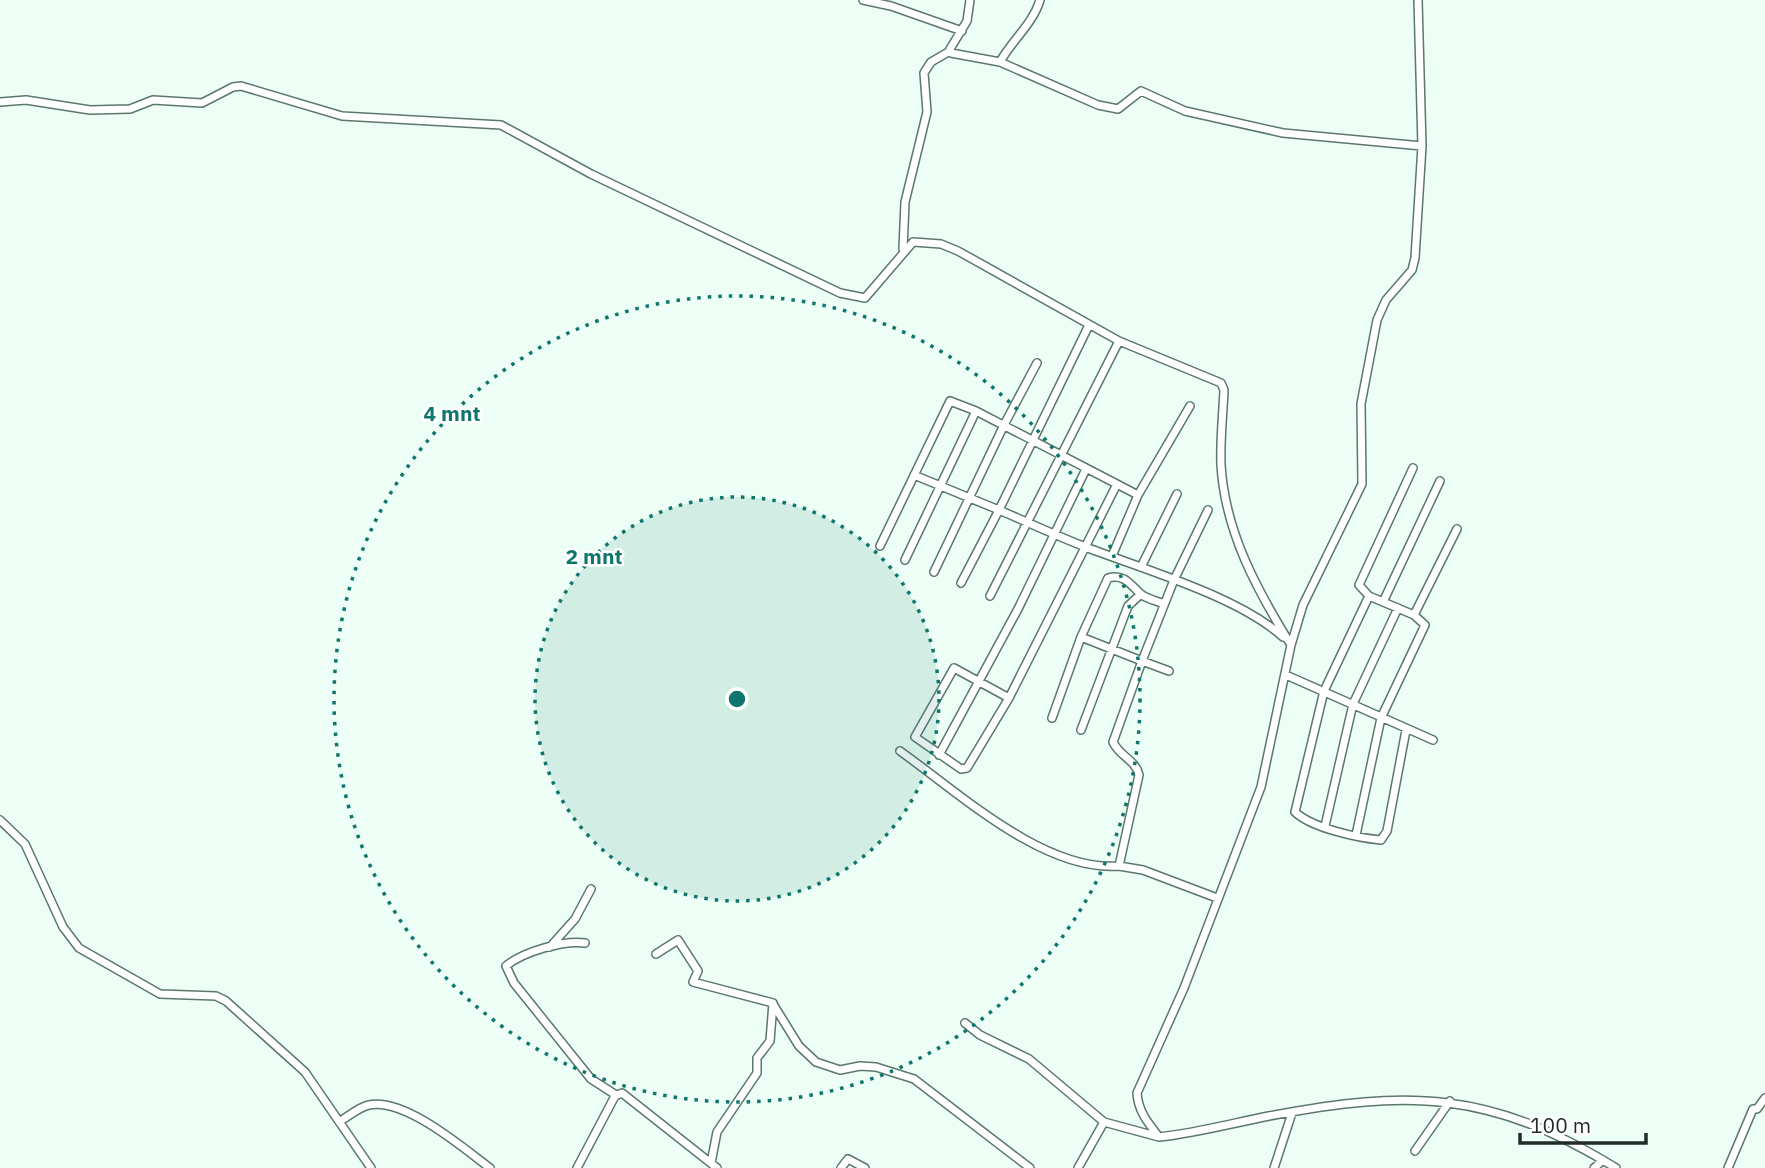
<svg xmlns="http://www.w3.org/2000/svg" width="1765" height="1168" font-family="'IBM Plex Sans',sans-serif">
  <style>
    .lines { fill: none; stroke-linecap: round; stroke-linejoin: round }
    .street-casing { stroke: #5c776b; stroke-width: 10 }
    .street { stroke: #fff; stroke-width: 7 }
    .ring { fill: none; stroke: #0f766e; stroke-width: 3.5; stroke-dasharray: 3.5 7 }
    .centre { fill: #0f766e; stroke: #fff; stroke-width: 3.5 }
    .ring-label { font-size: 21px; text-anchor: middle; font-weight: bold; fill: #0f766e; stroke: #fff; stroke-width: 5; stroke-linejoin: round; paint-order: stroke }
  </style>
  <rect width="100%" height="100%" fill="#ecfef5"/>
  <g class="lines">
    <g class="street-casing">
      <path id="street" d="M863 0 891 6 962 31
        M970 0 967 21 950 49 951 53 1000 62 1098 105 1118 109 1141 91 1185 111 1283 133 1422 146
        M1418 0 1422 146 1415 258 1412 270 1386 300 1377 320 1361 404 1362 484 1303 605 1291 645 1261 787 1184 988 1137 1093C1138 1111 1148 1123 1159 1137 1196 1133 1233 1123 1269 1116 1409 1089 1491 1091 1616 1168
        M1000 62C1012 40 1033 24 1040 0
        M0 102 26 100 90 110 130 109 153 100 202 103 233 87 241 86 342 116 501 125 591 174 840 293 865 298 913 242 941 244 958 251 1119 341 1221 383 1224 390C1223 414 1220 440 1221 465 1225 532 1257 590 1291 645
        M903 249 905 202 927 112 924 73 931 62 950 51
        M1089 325 999 510C1027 522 1055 535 1083 546 1142 569 1238 596 1283 637
        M914 475 999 510 961 583
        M880 546 950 401 976 411 1138 495
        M1112 556 1138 495 1190 406
        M905 560 976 411
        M1141 567 1177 494
        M934 572 1004 425 1037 363
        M990 596 1119 341
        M1369 596 1359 585 1413 468
        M1383 602 1440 481
        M1414 615 1457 529
        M1169 671 1142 661 1174 580 1208 510
        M1286 675 1433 740
        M1009 698 954 668 915 737 961 769 967 768 1009 698 1117 484
        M1052 718 1081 637 1108 578C1125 573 1131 586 1142 595 1148 599 1157 601 1164 604
        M1081 730 1128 606 1141 594
        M900 751C959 793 1044 872 1119 866L1139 775C1136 760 1119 756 1113 742L1142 661 1081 637
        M939 755 1018 609 1086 469
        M0 820 25 844 63 927 79 948 160 994 216 996 226 1001 305 1072 371 1168
        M1325 826 1353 704 1398 608
        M1356 835 1381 718 1425 625 1414 615 1369 596 1324 691 1295 812C1312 828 1358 838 1381 840L1387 831 1406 730
        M1119 866 1143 870 1217 898
        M585 943C565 940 524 951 506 966L514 983 591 1079 616 1095
        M550 947 575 919 591 889
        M656 954 678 940 698 971 693 982 773 1003 770 1041 757 1058V1073L717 1132 711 1163
        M773 1004 799 1046 816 1062 840 1070 860 1066 876 1067 914 1079 1030 1168
        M965 1023 980 1035 1029 1059 1104 1122
        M340 1121C349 1116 359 1107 369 1105 405 1098 462 1147 490 1168
        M1415 1151 1450 1101
        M577 1168 615 1096 622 1093 717 1168
        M841 1168 848 1159 865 1168
        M1078 1168 1104 1122 1159 1137
        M1274 1168 1292 1113
        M1594 1168 1603 1160
        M1728 1168 1753 1109H1757L1765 1098"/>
    </g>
    <use href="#street" class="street"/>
  </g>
  <circle cx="737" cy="699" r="202" fill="#0f766e" fill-opacity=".12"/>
  <g class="ring">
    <circle cx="737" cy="699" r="202"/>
    <circle cx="737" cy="699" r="403"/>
  </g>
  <circle cx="737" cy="699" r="10" class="centre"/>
  <g class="ring-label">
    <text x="452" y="421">4 mnt</text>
    <text x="594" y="564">2 mnt</text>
  </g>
  <path d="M1520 1133v10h126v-10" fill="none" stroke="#222d28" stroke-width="3.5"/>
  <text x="1530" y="1133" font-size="21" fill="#222d28" stroke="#ffffff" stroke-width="5" paint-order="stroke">100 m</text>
</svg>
